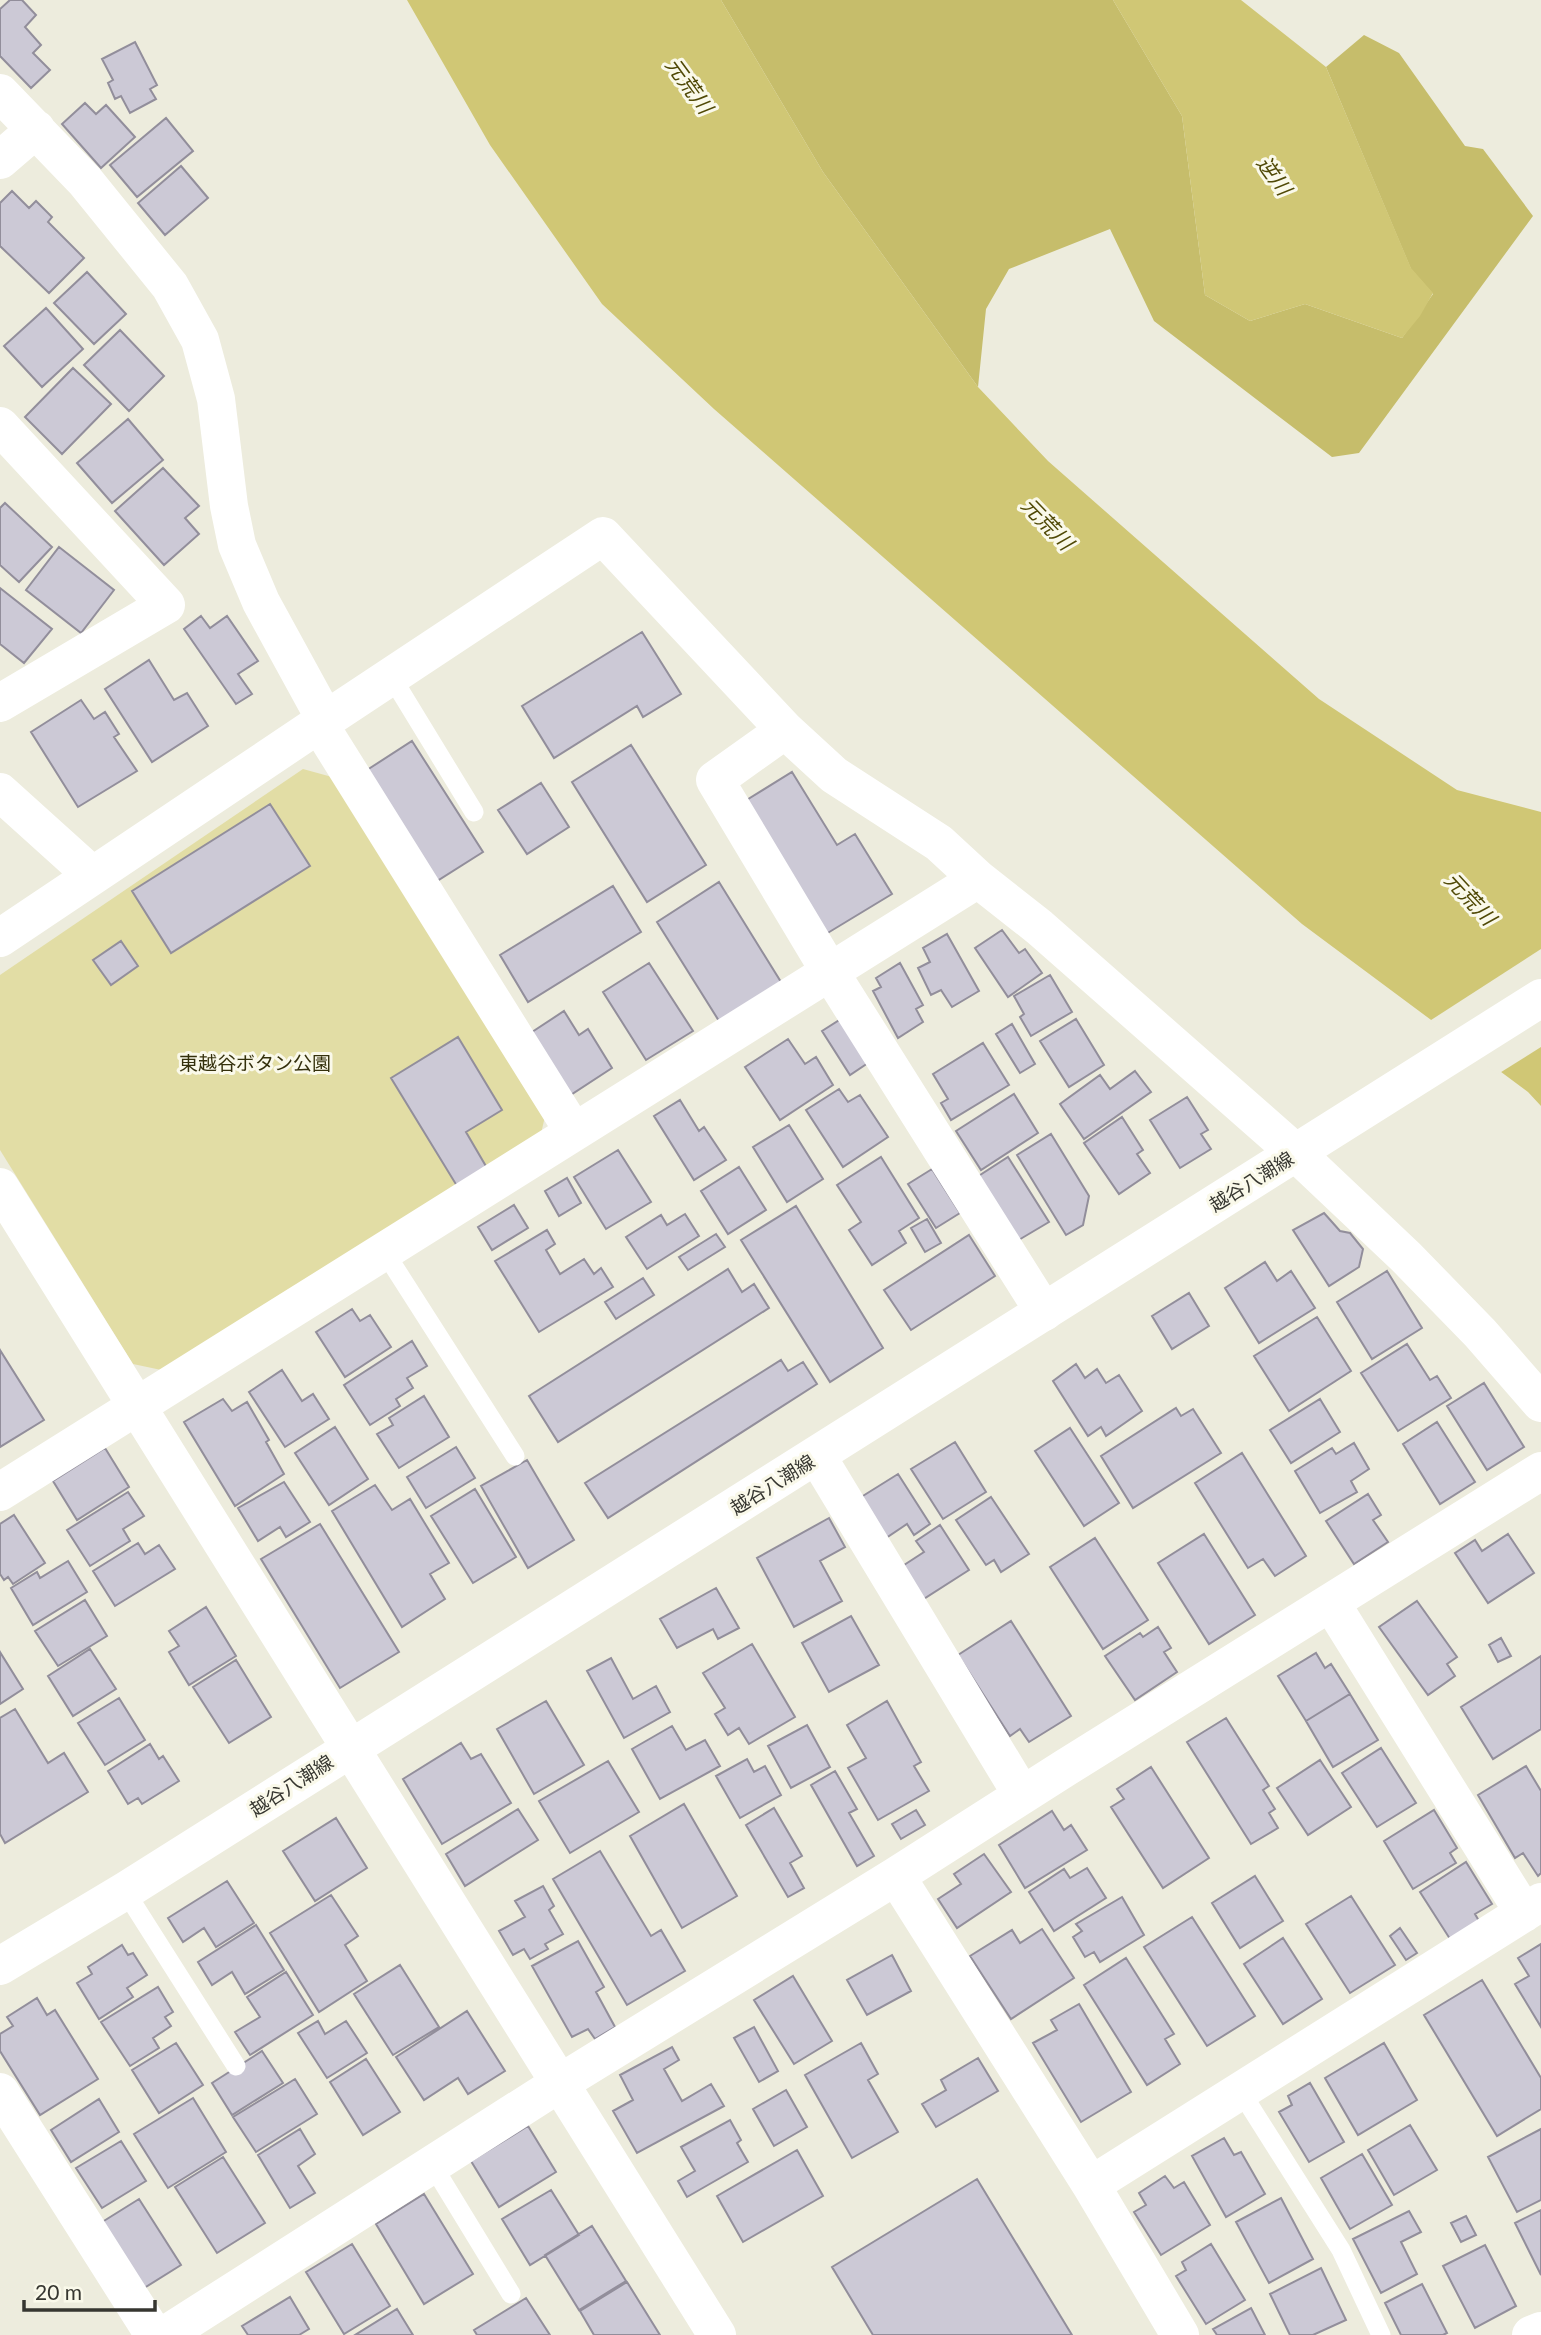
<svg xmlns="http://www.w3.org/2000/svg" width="1541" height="2335" font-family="Lato,'Noto Sans JP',sans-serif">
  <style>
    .green { fill: #e2dda5 }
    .forest { fill: #c6bd6b }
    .water { fill: #d0c775 }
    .pier { fill: #edecdd }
    .building { fill: #ccc9d6; stroke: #928e9b; stroke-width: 2 }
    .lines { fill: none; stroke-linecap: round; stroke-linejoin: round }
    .service { stroke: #fff; stroke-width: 19 }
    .minor { stroke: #fff; stroke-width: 38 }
    .tertiary { stroke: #fff; stroke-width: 38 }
    .secondary { stroke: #fff; stroke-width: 38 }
    .labels { text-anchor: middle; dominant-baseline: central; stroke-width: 6; stroke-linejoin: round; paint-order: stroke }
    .park-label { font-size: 19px; fill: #34300c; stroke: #faf9ea }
    .street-label { font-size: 19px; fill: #363630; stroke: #faf9ea }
    .water-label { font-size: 21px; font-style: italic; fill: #504906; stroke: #faf9ea }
  </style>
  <rect width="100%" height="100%" fill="#edecdd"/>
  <path class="green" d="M303 769 332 777 546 1112 540 1138 166 1371 133 1364 0 1150V975Z"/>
  <path class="forest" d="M721 0H1113L1182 116 1205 295 1250 321 1305 304 1402 338 1433 294 1411 269 1326 67 1364 35 1399 53 1465 146 1483 149 1533 216 1359 453 1332 457 1154 321 1110 229 1009 269 986 309 978 387 823 172Z"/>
  <path class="water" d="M407 0H721L823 172 978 387 1048 461 1319 699 1457 790 1541 812V1106L1528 1092 1302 924 714 409 602 304 490 145Z
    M1113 0H1241L1326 67 1411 268 1433 293 1420 316 1402 338 1305 304 1250 321 1205 295 1182 116Z"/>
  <path class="pier" d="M1541 949V1047L1498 1074 1428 1022Z"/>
  <path class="building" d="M10 0H22L36 15 25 27 41 45 33 53 50 70 31 88 0 56V9Z
    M135 42 157 85 150 89 156 99 130 113 121 96 115 99 108 83 113 80 102 59Z
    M85 103 96 114 106 105 135 137 101 168 62 124Z
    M166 118 193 151 137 197 110 165Z
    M181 166 208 198 165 235 138 203Z
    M12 191 29 208 36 201 52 217 48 222 84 258 49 293 0 246V203Z
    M87 272 126 314 94 344 54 303Z
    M46 308 83 349 42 387 4 346Z
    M120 330 164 376 129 411 84 365Z
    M73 368 111 404 62 454 25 417Z
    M128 419 163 460 112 503 77 463Z
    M163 468 199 506 185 518 199 534 164 565 115 511Z
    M5 503 52 547 19 582 0 565V508Z
    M59 547 114 590 81 633 26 590Z
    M0 588 52 629 24 663 0 644Z
    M201 616 210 628 227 616 258 661 238 674 252 694 236 704 184 629Z
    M642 632 681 694 643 717 637 706 554 758 522 706Z
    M149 660 174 700 187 693 208 726 152 762 105 689Z
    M81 700 94 719 105 712 119 734 114 737 137 771 78 807 31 732Z
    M412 741 483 852 437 881 367 770Z
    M631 745 706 865 647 902 572 782Z
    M792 772 837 845 855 834 892 894 826 934 745 801Z
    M541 783 569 827 527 854 498 810Z
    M270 804 310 866 171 953 132 891Z
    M719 882 781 982 719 1021 657 922Z
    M613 886 641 932 528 1002 500 955Z
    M1002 930 1019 953 1025 949 1042 973 1008 997 975 948Z
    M947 934 979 991 952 1007 941 990 931 995 918 968 930 962 923 948Z
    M121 941 138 966 111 985 93 960Z
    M649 963 693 1031 646 1060 603 992Z
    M900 963 923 1005 916 1009 923 1022 898 1038 873 991 881 987 876 978Z
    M1050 975 1072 1012 1031 1036 1020 1017 1024 1014 1014 996Z
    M564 1011 579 1035 588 1029 612 1068 569 1096 529 1034Z
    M841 1019 868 1063 850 1075 822 1031Z
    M1076 1019 1104 1065 1069 1087 1040 1041Z
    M1012 1024 1035 1064 1020 1073 996 1034Z
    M458 1037 502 1110 466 1132 487 1168 457 1186 391 1078Z
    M788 1039 805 1064 816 1057 833 1085 780 1120 745 1067Z
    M983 1043 1009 1085 951 1120 941 1103 948 1099 933 1074Z
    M1135 1071 1151 1092 1084 1139 1060 1104 1100 1075 1110 1089Z
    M839 1089 848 1102 860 1095 888 1137 843 1167 806 1110Z
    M1014 1094 1038 1133 981 1170 956 1131Z
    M1187 1097 1208 1130 1201 1134 1211 1149 1180 1168 1150 1120Z
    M680 1100 699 1131 704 1127 726 1160 694 1180 654 1116Z
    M1122 1117 1143 1150 1137 1154 1150 1173 1119 1194 1084 1143Z
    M789 1125 823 1179 787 1202 753 1147Z
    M1051 1134 1089 1196 1083 1225 1066 1235 1017 1155Z
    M618 1150 651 1202 606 1229 574 1177Z
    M881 1157 919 1218 899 1231 906 1243 872 1265 849 1230 861 1222 837 1185Z
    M1008 1157 1049 1222 1017 1241 977 1177Z
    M739 1167 766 1210 728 1234 701 1191Z
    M932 1169 960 1213 936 1228 908 1184Z
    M567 1178 581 1203 559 1216 545 1191Z
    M514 1205 528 1228 492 1250 478 1227Z
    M796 1206 883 1348 830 1382 741 1240Z
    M1324 1213 1340 1231 1350 1233 1363 1249 1359 1267 1329 1286 1293 1230Z
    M685 1214 699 1236 647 1269 626 1237 661 1215 667 1225Z
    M927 1219 941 1243 925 1252 911 1228Z
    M547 1230 555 1244 546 1250 560 1274 584 1259 594 1274 601 1268 613 1287 539 1332 495 1261Z
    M716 1234 725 1247 688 1270 679 1257Z
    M969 1235 995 1276 911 1330 884 1290Z
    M1265 1262 1277 1281 1291 1271 1315 1308 1259 1343 1225 1288Z
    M728 1269 742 1292 754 1284 769 1308 558 1442 529 1396Z
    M1387 1271 1422 1328 1372 1359 1337 1302Z
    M643 1278 654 1295 616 1319 605 1302Z
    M1189 1293 1209 1326 1172 1349 1152 1316Z
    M352 1309 360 1321 370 1315 391 1347 345 1377 316 1332Z
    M1317 1317 1351 1371 1289 1411 1254 1356Z
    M412 1341 427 1366 407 1378 413 1388 396 1399 400 1406 370 1425 344 1385Z
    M1407 1344 1430 1380 1437 1376 1451 1398 1398 1431 1361 1373Z
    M0 1350 44 1420 0 1447Z
    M781 1360 788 1371 803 1362 817 1384 608 1518 585 1483Z
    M1076 1364 1085 1378 1097 1369 1106 1383 1119 1375 1142 1411 1106 1436 1101 1427 1088 1436 1053 1381Z
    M282 1370 302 1401 313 1394 329 1419 285 1447 249 1392Z
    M1484 1383 1524 1447 1487 1470 1447 1406Z
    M424 1396 449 1437 399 1468 377 1434 393 1425 389 1418Z
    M223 1399 232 1411 247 1402 269 1440 266 1442 284 1474 235 1506 184 1422Z
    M1320 1399 1340 1432 1291 1463 1270 1430Z
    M1176 1408 1181 1416 1193 1409 1221 1453 1133 1508 1101 1456Z
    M1437 1422 1475 1482 1440 1504 1403 1444Z
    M335 1427 368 1479 329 1505 295 1453Z
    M1070 1428 1119 1503 1084 1526 1035 1451Z
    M955 1442 986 1492 943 1519 911 1469Z
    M1354 1443 1369 1469 1351 1481 1357 1492 1320 1513 1295 1471 1332 1448 1336 1454Z
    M456 1447 475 1478 426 1508 407 1477Z
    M105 1448 129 1487 77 1520 53 1481Z
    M1242 1453 1306 1556 1275 1576 1263 1559 1248 1568 1195 1483Z
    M527 1460 574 1540 528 1568 481 1486Z
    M898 1474 930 1524 914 1535 907 1524 883 1540 858 1499Z
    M284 1482 310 1522 286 1537 280 1527 258 1541 238 1508Z
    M375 1485 392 1510 410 1499 449 1563 430 1574 445 1599 402 1627 332 1511Z
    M475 1489 516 1557 473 1583 431 1516Z
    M128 1492 144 1516 123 1529 130 1541 90 1566 67 1530Z
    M1368 1494 1381 1515 1373 1520 1388 1542 1354 1564 1326 1521Z
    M991 1497 1029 1554 1001 1572 994 1560 986 1565 956 1520Z
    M14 1515 45 1563 13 1584 8 1577 4 1580 0 1574V1524Z
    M829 1518 845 1547 820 1561 842 1601 794 1627 757 1558Z
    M320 1524 399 1652 340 1688 261 1559Z
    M940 1525 969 1570 922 1600 901 1567 924 1552 916 1541Z
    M1204 1534 1255 1615 1209 1644 1158 1563Z
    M1508 1534 1534 1573 1488 1603 1455 1553 1475 1540 1482 1551Z
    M1095 1538 1148 1620 1103 1649 1050 1567Z
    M138 1543 145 1554 159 1545 175 1569 115 1606 93 1571Z
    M68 1561 87 1592 33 1625 11 1588 37 1572 40 1578Z
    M716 1588 739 1628 718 1639 713 1629 677 1648 660 1619Z
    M85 1600 107 1636 58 1666 35 1631Z
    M1417 1601 1457 1657 1447 1664 1455 1676 1428 1695 1379 1627Z
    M206 1607 236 1656 189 1685 169 1652 179 1646 169 1631Z
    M851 1616 879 1665 829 1692 802 1643Z
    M1011 1621 1071 1716 1029 1742 1020 1729 1010 1736 958 1655Z
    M1158 1627 1171 1648 1164 1652 1177 1672 1135 1700 1105 1656 1140 1633 1143 1637Z
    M1501 1638 1511 1656 1498 1662 1489 1645Z
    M752 1644 795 1717 749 1744 739 1728 728 1735 715 1714 725 1708 703 1673Z
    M90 1649 116 1689 73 1716 48 1676Z
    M0 1652 23 1689 0 1704Z
    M1316 1653 1325 1668 1331 1664 1350 1694 1306 1721 1278 1676Z
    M1541 1656V1729L1493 1759 1461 1707Z
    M611 1658 633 1699 656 1686 670 1712 624 1738 587 1671Z
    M236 1660 271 1717 229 1743 193 1687Z
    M1350 1694 1378 1740 1333 1767 1306 1721Z
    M119 1698 145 1740 105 1765 78 1723Z
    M546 1701 584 1765 534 1794 497 1729Z
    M887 1701 921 1762 914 1766 929 1791 878 1820 848 1768 866 1758 847 1725Z
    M15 1709 48 1763 64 1753 88 1792 5 1843 0 1834V1718Z
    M1226 1718 1269 1786 1263 1790 1275 1809 1269 1813 1278 1828 1251 1844 1187 1742Z
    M807 1725 830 1767 791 1788 768 1746Z
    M672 1726 686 1750 705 1740 720 1766 660 1799 632 1749Z
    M461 1743 471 1759 481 1754 511 1803 442 1844 403 1779Z
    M150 1744 159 1759 163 1756 179 1781 142 1804 138 1798 128 1804 108 1771Z
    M1381 1748 1416 1803 1377 1827 1342 1773Z
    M747 1759 754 1772 765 1766 781 1795 740 1818 716 1776Z
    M1320 1760 1351 1807 1308 1835 1277 1788Z
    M608 1761 639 1812 570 1853 539 1801Z
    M1526 1766 1541 1791V1873L1538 1876 1523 1853 1515 1858 1478 1795Z
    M1151 1767 1209 1858 1163 1888 1111 1807 1124 1799 1117 1789Z
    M835 1771 857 1809 849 1813 874 1856 857 1866 811 1785Z
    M684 1804 737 1896 682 1928 630 1836Z
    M774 1808 802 1856 790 1863 804 1888 788 1897 746 1825Z
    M518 1809 538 1840 465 1886 446 1854Z
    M916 1810 925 1825 901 1839 892 1824Z
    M1434 1810 1457 1848 1450 1853 1456 1863 1413 1889 1384 1841Z
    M1052 1811 1064 1830 1071 1825 1087 1850 1025 1888 999 1845Z
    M336 1818 367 1868 315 1901 283 1851Z
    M600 1851 651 1936 661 1930 685 1971 627 2005 553 1879Z
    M984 1854 1011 1892 957 1928 938 1899 961 1884 954 1874Z
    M1466 1862 1492 1904 1475 1914 1479 1921 1450 1939 1420 1892Z
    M1087 1868 1106 1898 1054 1931 1029 1892 1064 1869 1070 1878Z
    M1255 1876 1283 1921 1240 1948 1212 1903Z
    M227 1881 254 1923 216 1947 204 1928 183 1942 168 1918Z
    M543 1886 554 1906 549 1910 563 1934 545 1944 548 1949 530 1959 524 1949 513 1955 499 1931 525 1917 515 1901Z
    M331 1895 358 1936 345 1945 367 1981 319 2012 270 1933Z
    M1351 1896 1395 1965 1350 1993 1306 1924Z
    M1122 1897 1144 1935 1100 1962 1094 1952 1085 1957 1073 1937 1082 1931 1076 1924Z
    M1192 1917 1255 2016 1207 2046 1144 1947Z
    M256 1925 284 1970 245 1994 232 1972 212 1985 198 1962Z
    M1400 1928 1417 1953 1406 1960 1390 1936Z
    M1042 1929 1074 1978 1011 2019 970 1956 1012 1930 1020 1943Z
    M1283 1938 1322 1999 1283 2024 1244 1964Z
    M578 1941 604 1987 596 1992 615 2027 595 2039 588 2029 572 2037 532 1966Z
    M1541 1944V2027L1515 1984 1529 1976 1518 1958Z
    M122 1945 128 1955 133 1953 147 1975 127 1988 133 1997 99 2019 77 1983 92 1974 88 1967Z
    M892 1955 911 1991 867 2015 847 1980Z
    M1126 1958 1174 2034 1165 2039 1180 2064 1147 2085 1084 1985Z
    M400 1965 439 2027 393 2055 354 1994Z
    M286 1972 313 2015 250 2055 235 2032 260 2017 247 1997Z
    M793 1976 832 2041 794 2064 754 2000Z
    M1482 1980 1541 2078V2109L1497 2136 1424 2015Z
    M158 1987 173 2012 165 2017 171 2026 153 2038 159 2048 130 2066 101 2022Z
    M37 1998 47 2015 55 2010 98 2079 40 2115 0 2051V2034L13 2026 7 2017Z
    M1079 2004 1131 2092 1081 2122 1033 2043 1057 2030 1051 2020Z
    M467 2011 505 2071 468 2094 458 2078 424 2100 396 2057Z
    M318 2021 325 2034 346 2021 367 2053 327 2078 298 2033Z
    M754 2027 778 2071 759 2082 734 2038Z
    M176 2043 203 2085 159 2113 132 2070Z
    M861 2043 878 2074 868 2080 898 2132 852 2158 805 2075Z
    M1384 2043 1417 2100 1358 2135 1325 2078Z
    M672 2047 679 2060 664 2069 682 2101 711 2084 724 2106 637 2153 613 2111 633 2100 620 2075Z
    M262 2051 283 2083 232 2115 212 2083Z
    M978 2058 998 2091 936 2127 922 2104 946 2090 941 2080Z
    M366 2059 400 2112 363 2135 330 2082Z
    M295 2079 317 2114 256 2152 233 2117Z
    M1310 2083 1344 2142 1309 2162 1279 2112 1292 2105 1288 2096Z
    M786 2090 807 2127 774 2146 753 2109Z
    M193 2098 226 2152 168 2188 134 2134Z
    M99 2099 119 2132 71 2162 51 2130Z
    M730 2120 741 2140 737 2143 748 2162 687 2197 678 2181 695 2171 681 2147Z
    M1410 2125 1437 2170 1394 2195 1368 2150Z
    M528 2126 556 2172 499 2207 471 2161Z
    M300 2129 315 2154 298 2166 315 2193 290 2208 258 2155Z
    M1541 2129V2200L1517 2212 1488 2157Z
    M1224 2138 1234 2155 1241 2152 1265 2194 1226 2217 1192 2156Z
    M121 2141 146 2181 102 2208 76 2168Z
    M797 2150 823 2196 743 2242 717 2196Z
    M1362 2154 1392 2205 1350 2229 1321 2178Z
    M223 2157 265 2223 217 2253 175 2187Z
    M1165 2176 1174 2188 1184 2182 1210 2225 1161 2255 1134 2212 1146 2205 1139 2193Z
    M977 2179 1072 2335H873L832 2267Z
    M551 2190 579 2235 530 2265 502 2219Z
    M424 2194 473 2274 424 2304 376 2224Z
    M1281 2198 1313 2259 1269 2283 1236 2222Z
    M139 2199 181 2265 141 2290 99 2224Z
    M1541 2210V2275L1515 2223Z
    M1409 2211 1421 2232 1401 2242 1417 2274 1381 2293 1353 2239Z
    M1466 2216 1476 2235 1461 2242 1451 2223Z
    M592 2226 626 2281 579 2310 545 2255Z
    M352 2244 390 2306 344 2334 306 2272Z
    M1211 2244 1245 2300 1206 2324 1176 2276 1186 2270 1182 2262Z
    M1485 2245 1516 2306 1475 2328 1443 2266Z
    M1321 2268 1346 2320 1313 2335H1290L1270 2294Z
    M627 2282 660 2335H594L580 2311Z
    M1422 2284 1447 2333 1443 2335H1401L1385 2303Z
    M290 2297 309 2329 299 2335H248L242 2326Z
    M526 2298 550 2335H477L474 2330Z
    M1251 2308 1265 2335H1217L1213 2329Z
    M397 2309 413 2335H355Z"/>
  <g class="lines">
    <path class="service" d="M391 676 474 812
      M384 1251 515 1456
      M125 1891 236 2066
      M1241 2092 1341 2250 1381 2335
      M433 2166 511 2294"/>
    <path class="minor" d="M0 93 85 181 170 286 200 340 216 399 229 506 237 545 261 602 325 719
      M0 160 36 129
      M0 426 166 605 0 703
      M785 730 715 780 830 972 1044 1312
      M574 1132 319 724 603 536 785 730 834 775 939 843 978 879 1039 927 1296 1153 1406 1257 1480 1333 1541 1403
      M817 1456 1022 1795
      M0 1492 978 879
      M1331 1603 1524 1913
      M896 1876 1091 2185 1180 2335
      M0 2092 154 2335
      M1091 2185 1541 1902
      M165 2335 560 2083 896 1876 1065 1768 1541 1471
      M1531 2335 1541 2331"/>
    <path class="tertiary" d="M0 792 92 875
      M0 938 319 724
      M0 1187 717 2335"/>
    <path class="secondary" d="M0 1966 125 1891 1541 998"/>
  </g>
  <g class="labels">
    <g class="park-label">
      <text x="255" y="1062">東越谷ボタン公園</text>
    </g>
    <g class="street-label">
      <text transform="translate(1251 1181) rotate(-32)">越谷八潮線</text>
      <text transform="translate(772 1484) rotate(-32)">越谷八潮線</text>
      <text transform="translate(291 1785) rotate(-33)">越谷八潮線</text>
    </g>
    <g class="water-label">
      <text transform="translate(690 85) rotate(54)">元荒川</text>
      <text transform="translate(1275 175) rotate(54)">逆川</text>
      <text transform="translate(1048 523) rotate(46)">元荒川</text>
      <text transform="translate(1471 898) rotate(47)">元荒川</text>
    </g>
  </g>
  <path d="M24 2300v10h131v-10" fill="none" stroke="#363630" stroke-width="3.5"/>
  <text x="35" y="2300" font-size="21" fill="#363630" stroke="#faf9ea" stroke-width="5" paint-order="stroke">20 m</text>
</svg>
